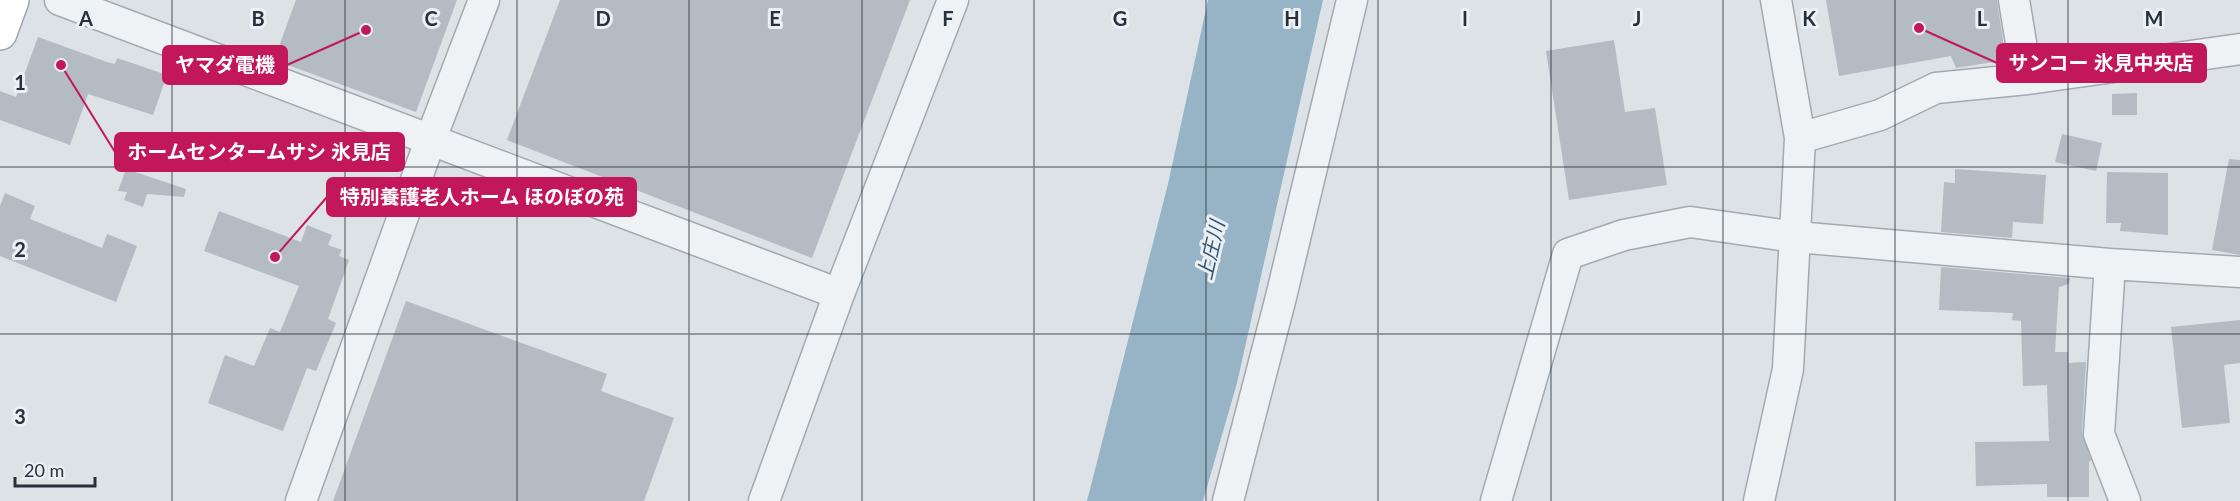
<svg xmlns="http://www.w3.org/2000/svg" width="2240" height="501" font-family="Lato,'Noto Sans JP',sans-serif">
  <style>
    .water { fill: #97b4c7 }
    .building { fill: #b4bbc3 }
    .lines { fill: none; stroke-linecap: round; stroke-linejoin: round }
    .minor-casing { stroke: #a2a9b0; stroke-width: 33 }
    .major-casing { stroke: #9ca7b2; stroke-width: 36 }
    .minor { stroke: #eff2f5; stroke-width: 30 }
    .major { stroke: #fff; stroke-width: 33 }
    .grid { fill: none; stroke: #26313d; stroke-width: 1.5; stroke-opacity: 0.55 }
    .labels { text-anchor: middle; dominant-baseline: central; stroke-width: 6; stroke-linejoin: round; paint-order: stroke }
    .water-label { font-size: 20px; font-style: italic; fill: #315570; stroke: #ebf0f4 }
    .grid-label { font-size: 20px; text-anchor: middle; font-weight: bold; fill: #26313d; stroke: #ebf0f4; stroke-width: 6; stroke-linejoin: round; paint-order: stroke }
    .leader { fill: none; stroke: #c2185b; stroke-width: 2 }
    .callout-dot { fill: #c2185b; stroke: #ebf0f4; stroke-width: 2 }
    .callout { fill: #c2185b; stroke: #c2185b; stroke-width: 2 }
    .callout-label { font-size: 20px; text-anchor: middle; font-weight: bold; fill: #fff }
  </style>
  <rect width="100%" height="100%" fill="#dce2e6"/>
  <path class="water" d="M1208 0H1323L1237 383 1203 501H1087L1168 184Z"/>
  <path class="building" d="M296 0H457L416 112 274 60Z
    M560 0H910L812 258 507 140Z
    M1826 0H1997L2006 60 1956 68 1951 56 1839 76Z
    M38 37 107 62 115 64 117 58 167 75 153 115 88 94 70 145 0 120V91L16 97Z
    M1614 40 1625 112 1655 108 1667 185 1569 200 1546 51Z
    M2137 93V115H2112V94Z
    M2062 134 2102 143 2096 171 2055 162Z
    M2229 159 2240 160V255L2212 250Z
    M126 169 186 189 184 197 147 194 143 207 124 200 127 192 118 191Z
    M1955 169 2046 175 2043 224 2013 222 2012 238 1941 232 1944 182 1955 183Z
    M2107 172 2168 173V235L2120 231 2121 223H2106Z
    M5 193 35 206 30 219 102 248 107 234 137 246 116 302 0 256V206Z
    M219 211 301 242 307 225 332 235 328 245 342 250 339 256 349 260 328 319 336 323 316 371 307 368 283 431 208 403 225 355 254 366 270 328 280 332 299 286 204 251Z
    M1941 267 2070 278 2069 284 2059 287 2055 352H2068V363L2086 362 2082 433 2091 460 2089 462V497H2047V484L1976 486 1975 442 2049 441 2047 385 2023 386 2021 321 2012 320 2013 313 1939 310Z
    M406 301 607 374 601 391 674 418 644 501H333Z
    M2240 320V363L2224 365 2230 423 2182 428 2171 327Z"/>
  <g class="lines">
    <g class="minor-casing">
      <path id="minor" d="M60 0 839 294
        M2014 0 2027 79
        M1800 138 1880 115 1936 88 2027 79 2240 49
        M2110 264 2099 434 2125 501
        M301 501 430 141 484 0
        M764 501 839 294 953 0
        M1228 501 1281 297 1352 0
        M1496 501 1568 254 1624 235 1690 222 1796 237 2110 264 2240 272
        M1759 501 1788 369 1800 138 1776 0"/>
    </g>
    <g class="major-casing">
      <path id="major" d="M0 33 12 0"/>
    </g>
    <use href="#minor" class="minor"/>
    <use href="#major" class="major"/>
  </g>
  <path class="grid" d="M172 0V501M345 0V501M517 0V501M689 0V501M862 0V501M1034 0V501M1206 0V501M1378 0V501M1551 0V501M1723 0V501M1895 0V501M2068 0V501M0 167H2240M0 334H2240"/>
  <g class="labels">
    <g class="water-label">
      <text transform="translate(1210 250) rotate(-77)">上庄川</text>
    </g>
  </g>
  <g class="grid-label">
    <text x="86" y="26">A</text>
    <text x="258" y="26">B</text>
    <text x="431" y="26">C</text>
    <text x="603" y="26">D</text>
    <text x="775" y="26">E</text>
    <text x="948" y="26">F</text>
    <text x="1120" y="26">G</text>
    <text x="1292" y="26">H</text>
    <text x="1465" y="26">I</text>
    <text x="1637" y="26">J</text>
    <text x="1809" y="26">K</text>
    <text x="1982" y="26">L</text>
    <text x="2154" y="26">M</text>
    <text x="20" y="90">1</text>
    <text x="20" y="257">2</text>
    <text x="20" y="424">3</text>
  </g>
  <path class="leader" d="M1919 28L1997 63M366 30L287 65M61 65L115 152M275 257L327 197"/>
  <g class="callout-dot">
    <circle cx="1919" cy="28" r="6"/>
    <circle cx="366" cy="30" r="6"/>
    <circle cx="61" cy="65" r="6"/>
    <circle cx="275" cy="257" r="6"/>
  </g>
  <g class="callout">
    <rect x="1997" y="44" width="209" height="38" rx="6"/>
    <rect x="163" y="46" width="124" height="38" rx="6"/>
    <rect x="115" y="133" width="289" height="38" rx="6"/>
    <rect x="327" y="178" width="309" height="38" rx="6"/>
  </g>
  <g class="callout-label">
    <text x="2101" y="70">サンコー 氷見中央店</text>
    <text x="225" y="72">ヤマダ電機</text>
    <text x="259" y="159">ホームセンタームサシ 氷見店</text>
    <text x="482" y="204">特別養護老人ホーム ほのぼの苑</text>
  </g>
  <path d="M15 477v9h80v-9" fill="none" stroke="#26313d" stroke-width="3"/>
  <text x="24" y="477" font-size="18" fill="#26313d" stroke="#ebf0f4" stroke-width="4.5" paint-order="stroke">20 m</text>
</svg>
